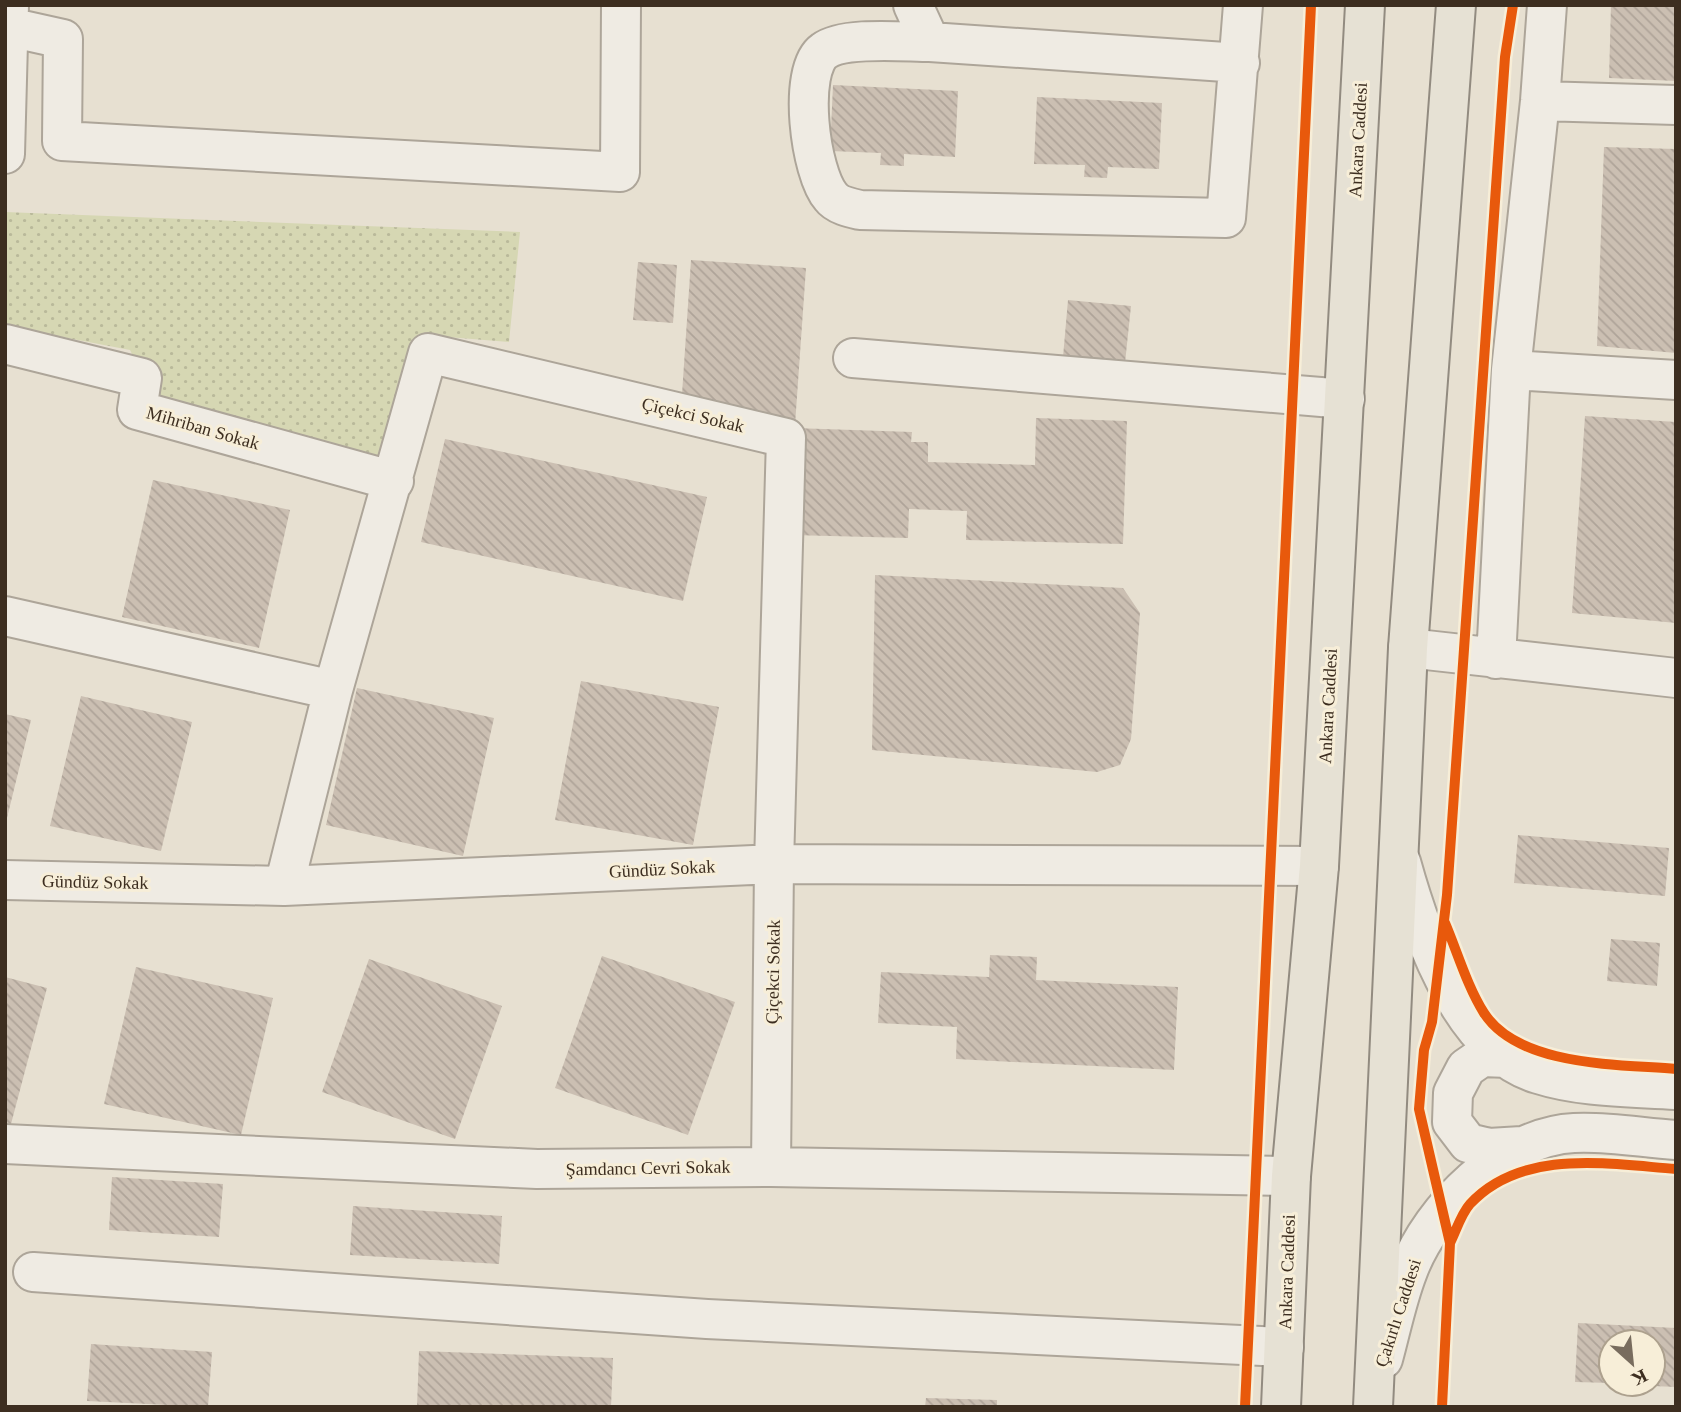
<svg xmlns="http://www.w3.org/2000/svg" width="1681" height="1412" font-family="'Times New Roman',serif">
  <style>
    .park { fill: url(#park-dots) }
    .building { fill: url(#building-back-hatch) }
    .lines { fill: none; stroke-linecap: round; stroke-linejoin: round }
    .minor-casing { stroke: #ada599; stroke-width: 42 }
    .major-casing { stroke: #928b80; stroke-width: 42 }
    .minor { stroke: #efebe3; stroke-width: 38 }
    .major { stroke: #e6e1d4; stroke-width: 38 }
    .cycleway-casing { stroke: #f7eed8; stroke-width: 15 }
    .cycleway { stroke: #e8590c; stroke-width: 10 }
    .labels { text-anchor: middle; dominant-baseline: central; stroke-width: 6; stroke-linejoin: round; paint-order: stroke }
    .street-label { font-size: 18px; fill: #3d2e20; stroke: #f7eed8 }
  </style>
  <defs>
    <pattern id="park-dots" width="8" height="8" patternUnits="userSpaceOnUse" patternTransform="scale(1.75)"><rect width="8" height="8" fill="#d6d7b3"/><path d="M2 2h.1M6 6h.1" fill="none" stroke="#b9b99a" stroke-width="1.8" stroke-linecap="round"/></pattern>
    <pattern id="building-back-hatch" width="6" height="6" patternUnits="userSpaceOnUse" patternTransform="scale(1.75)"><rect width="6" height="6" fill="#cbbfb2"/><path d="M-1 5l2 2M0 0l6 6M5-1l2 2" fill="none" stroke="#afa499"/></pattern>
  </defs>
  <rect width="100%" height="100%" fill="#e7e0d1"/>
  <path class="park" d="M5 212 520 232 509 342 435 336 393 463 159 407 130 350 5 326Z"/>
  <path class="building" d="M1611 5H1676V81L1609 78Z
    M833 85 958 91 955 157 904 154V166L880 165 881 153 830 151Z
    M1037 97 1162 103 1159 169 1108 167 1107 178 1084 177 1085 165 1034 164Z
    M1604 147 1676 149V353L1597 346Z
    M691 260 806 268 795 425 681 409Z
    M638 262 677 265 673 323 633 320Z
    M1068 300 1131 306 1125 363 1063 357Z
    M1585 416 1676 422V623L1572 613Z
    M1036 418 1127 421 1123 544 966 540 967 511 909 509 908 538 791 535 794 428 912 432 911 442H928V462L1035 465Z
    M445 439 707 497 683 601 421 542Z
    M153 480 290 510 259 648 122 617Z
    M875 575 1123 588 1140 613 1131 739 1120 765 1097 772 872 750Z
    M581 681 719 707 693 845 555 820Z
    M357 688 494 718 463 856 326 825Z
    M81 696 192 722 161 851 50 826Z
    M5 714 31 720 6 822H5Z
    M1518 835 1669 848 1665 896 1514 883Z
    M1611 939 1660 943 1657 986 1607 981Z
    M990 955 1037 957 1036 980 1178 987 1174 1070 956 1059 957 1027 878 1023 881 972 989 977Z
    M602 956 735 1002 688 1135 555 1088Z
    M369 959 502 1006 455 1139 322 1092Z
    M136 967 273 998 241 1135 104 1104Z
    M5 977 47 988 11 1124 5 1122Z
    M112 1177 223 1184 219 1237 109 1230Z
    M353 1206 502 1216 499 1264 350 1255Z
    M1578 1323 1676 1328V1387L1653 1386V1342H1611V1383L1575 1382Z
    M91 1344 212 1352 208 1407 87 1401Z
    M419 1351 613 1358 611 1407H417Z
    M926 1398 997 1400V1407H925Z"/>
  <g class="lines">
    <g class="minor-casing">
      <path id="minor" d="M913 5 930 42 1240 63
        M9 27 63 39 62 141 620 172 621 5
        M930 42C904 42 844 36 824 51 797 70 810 173 831 197 837 205 851 208 860 210L1226 218 1243 5
        M1540 101 1676 105
        M5 154 9 5
        M5 344 142 378 137 410 394 481
        M853 358 1345 399
        M1511 370 1676 380
        M5 616 333 690
        M1408 648 1676 678
        M1496 659 1511 370 1540 101 1547 5
        M1401 862C1420 931 1461 1051 1538 1074 1582 1088 1631 1087 1676 1090
        M5 880 284 886 774 864 1319 866
        M284 886 333 690 428 353 786 438 774 864 771 1167
        M1508 1058 1482 1057 1466 1068 1453 1093 1452 1122 1468 1143 1489 1148 1522 1146
        M5 1144 537 1169 771 1167 1291 1176
        M33 1272 707 1319 1284 1347
        M1383 1359C1391 1330 1397 1299 1408 1271 1431 1209 1504 1136 1574 1133 1607 1131 1643 1138 1676 1140"/>
    </g>
    <g class="major-casing">
      <path id="major" d="M1281 1407 1291 1176 1319 866 1365 5
        M1373 1407 1408 648 1456 5"/>
    </g>
    <use href="#minor" class="minor"/>
    <use href="#major" class="major"/>
    <g class="cycleway-casing">
      <path id="cycleway" d="M1445 923C1457 951 1467 986 1484 1013 1519 1067 1619 1064 1676 1069
        M1450 1243C1456 1231 1461 1214 1470 1204 1522 1148 1608 1164 1676 1169
        M1245 1407 1311 5
        M1442 1407 1450 1243 1419 1109 1424 1050 1432 1022 1447 895 1505 57 1513 5"/>
    </g>
    <use href="#cycleway" class="cycleway"/>
  </g>
  <g class="labels">
    <g class="street-label">
      <text transform="translate(1358 140) rotate(-87)">Ankara Caddesi</text>
      <text transform="translate(693 415) rotate(13)">Çiçekci Sokak</text>
      <text transform="translate(203 428) rotate(16)">Mihriban Sokak</text>
      <text transform="translate(1328 706) rotate(-87)">Ankara Caddesi</text>
      <text transform="translate(662 869) rotate(-3)">Gündüz Sokak</text>
      <text transform="translate(95 882) rotate(1)">Gündüz Sokak</text>
      <text transform="translate(773 972) rotate(-89)">Çiçekci Sokak</text>
      <text transform="translate(648 1168) rotate(-1)">Şamdancı Cevri Sokak</text>
      <text transform="translate(1287 1272) rotate(-88)">Ankara Caddesi</text>
      <text transform="translate(1398 1313) rotate(-72)">Çakırlı Caddesi</text>
    </g>
  </g>
  <rect width="1681" height="1412" fill="none" stroke="#3d2e20" stroke-width="14"/>
  <g transform="translate(1632 1363) rotate(153)"><circle r="33" fill="#f7eed8" stroke="#ada18e" stroke-width="2"/>
  <path d="M0-5L12 26L0 18L-12 26Z" fill="#786c5e"/>
  <text y="-10" font-size="19" font-weight="bold" text-anchor="middle" fill="#3d2e20">K</text>
  </g>
</svg>
